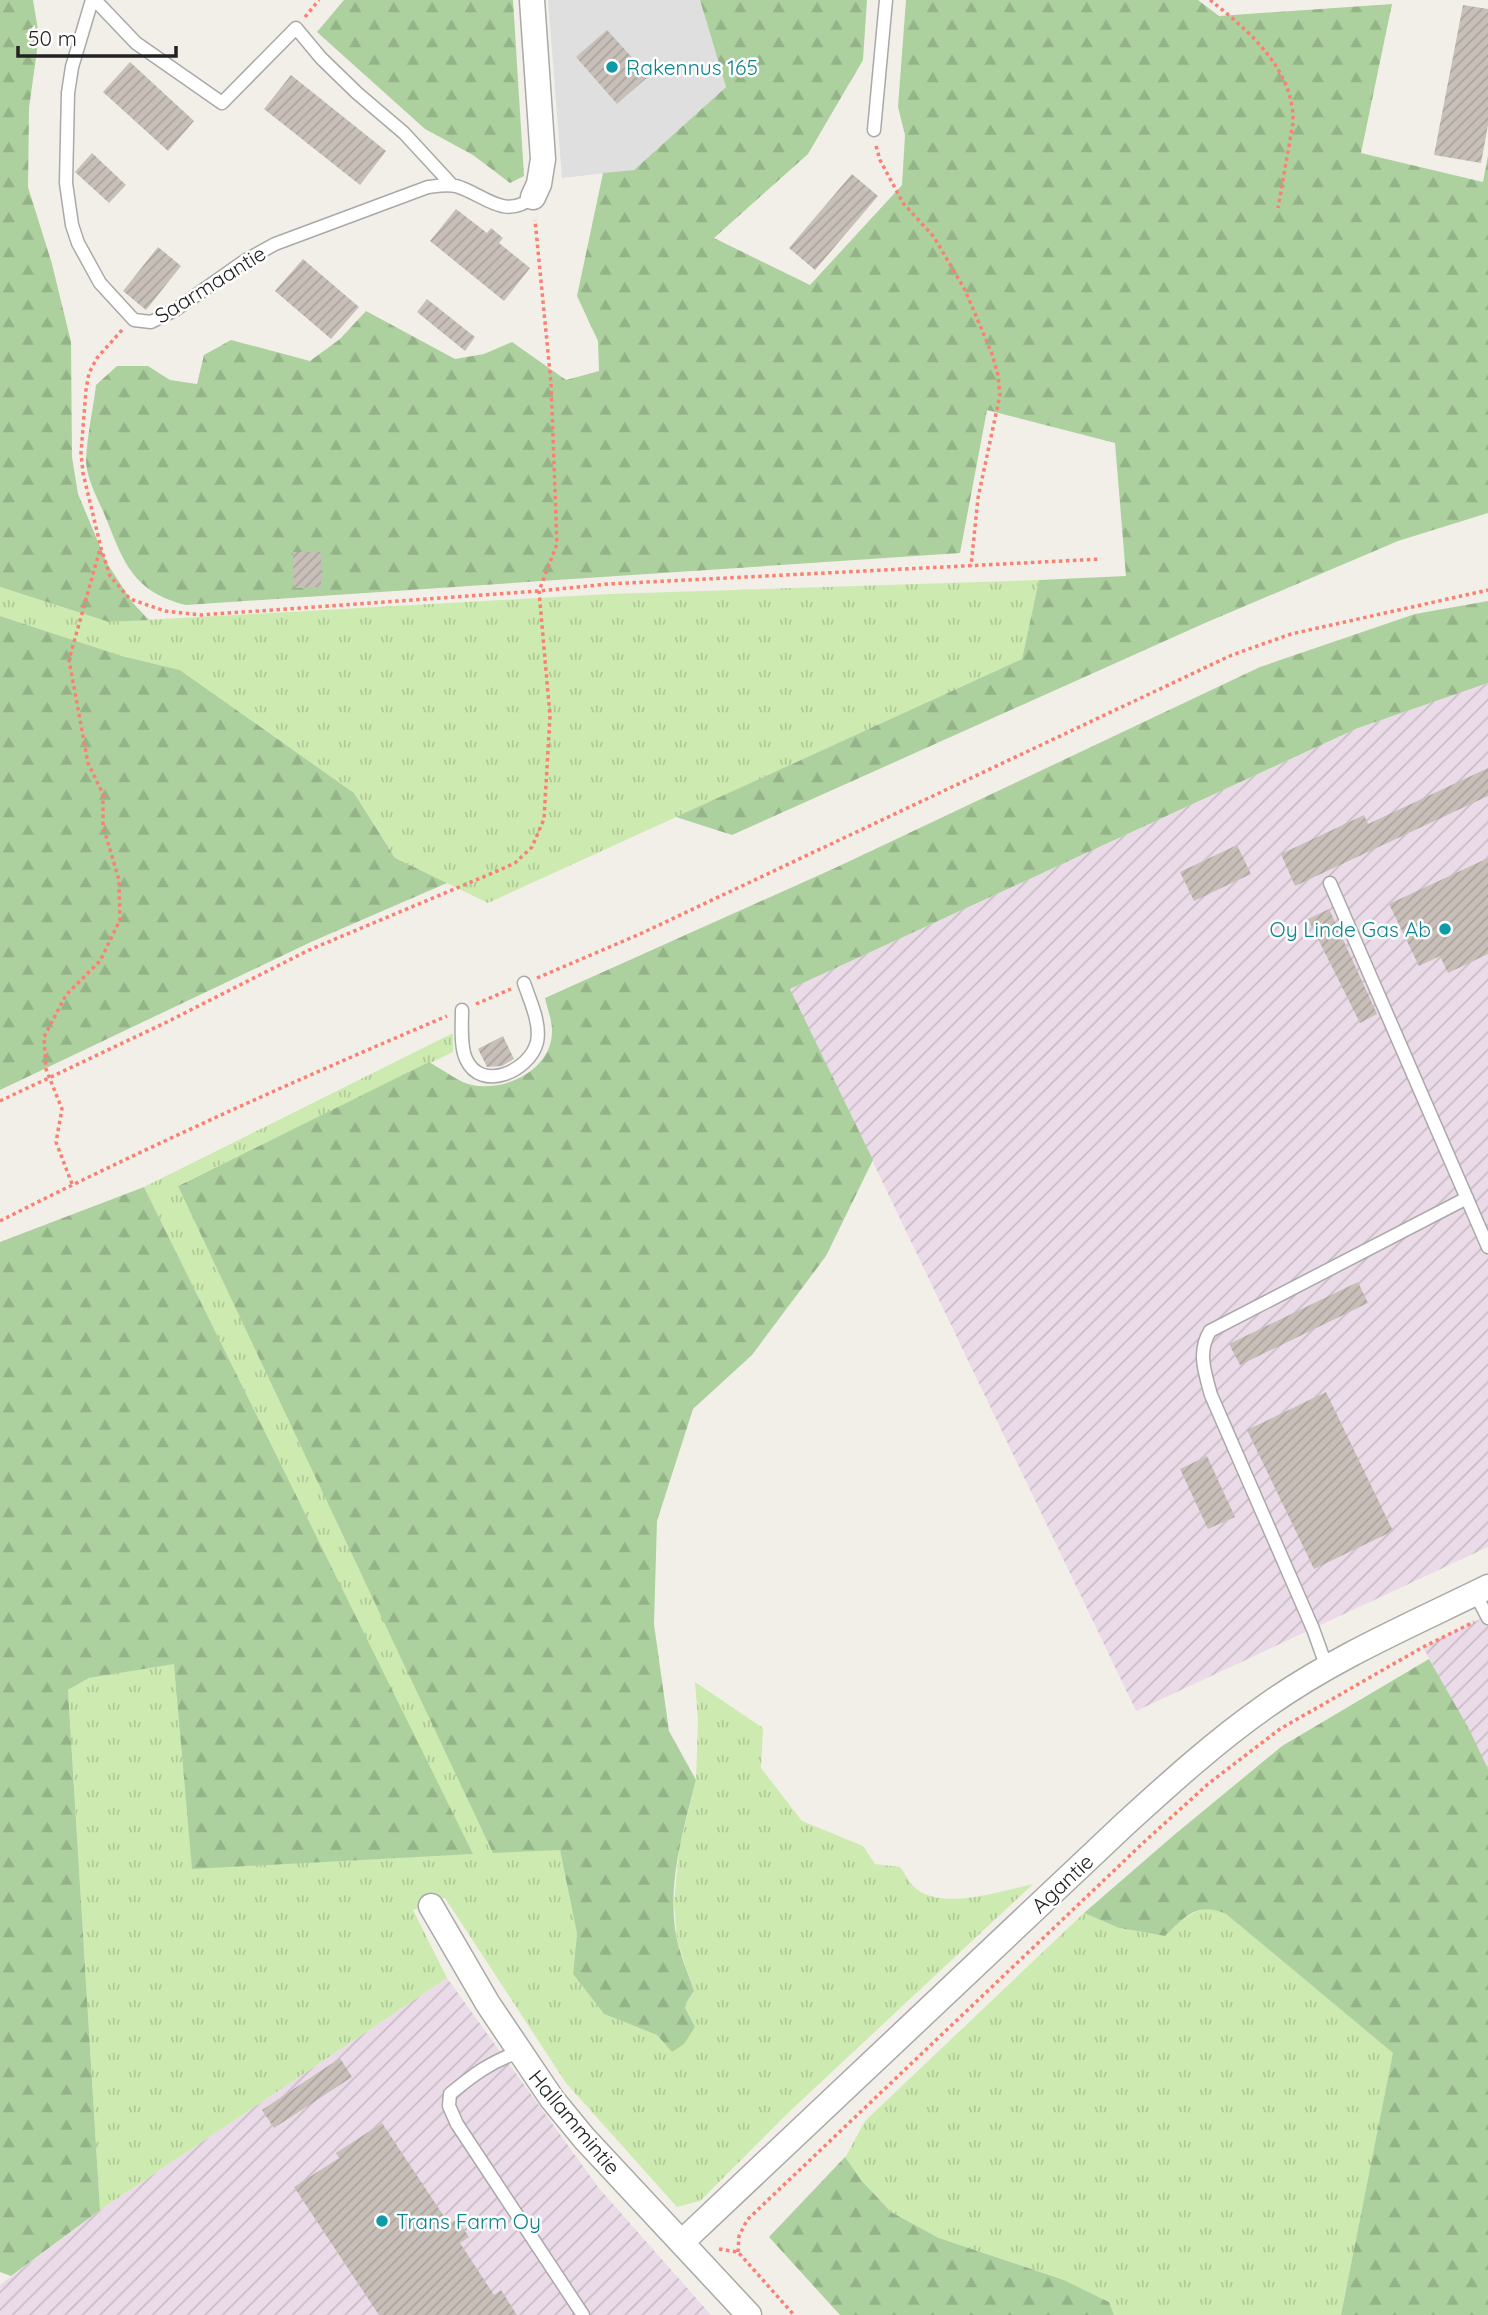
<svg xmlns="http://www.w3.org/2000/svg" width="1488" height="2315" font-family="Quicksand,sans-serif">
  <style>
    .residential { fill: #e0dfdf }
    .industrial { fill: url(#industrial-furrows) }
    .grass { fill: url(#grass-tufts) }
    .forest { fill: url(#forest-firs) }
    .building { fill: url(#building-hatch) }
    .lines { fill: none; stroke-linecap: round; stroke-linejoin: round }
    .service-casing { stroke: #a9a9a9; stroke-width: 15 }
    .minor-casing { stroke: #a9a9a9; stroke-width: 27 }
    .path { stroke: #fa8072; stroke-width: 3.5; stroke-dasharray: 3.5 3.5; stroke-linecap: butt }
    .service { stroke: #fff; stroke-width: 12 }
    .minor { stroke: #fff; stroke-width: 24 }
    .culture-dot { fill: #0f9aa8; stroke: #fff; stroke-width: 2.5 }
    .labels { text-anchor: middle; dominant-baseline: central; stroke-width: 5; stroke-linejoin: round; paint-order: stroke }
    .culture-label { font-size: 21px; fill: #0d838f; stroke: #fff; text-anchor: start }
    .street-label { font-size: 21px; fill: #222; stroke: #fff }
  </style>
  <defs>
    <pattern id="industrial-furrows" width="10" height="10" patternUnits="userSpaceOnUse" patternTransform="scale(1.75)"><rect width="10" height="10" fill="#ebdbe8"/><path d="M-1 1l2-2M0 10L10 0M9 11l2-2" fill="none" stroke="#c9bcc7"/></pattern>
    <pattern id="grass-tufts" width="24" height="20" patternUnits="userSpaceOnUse" patternTransform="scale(1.75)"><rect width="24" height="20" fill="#cdebb0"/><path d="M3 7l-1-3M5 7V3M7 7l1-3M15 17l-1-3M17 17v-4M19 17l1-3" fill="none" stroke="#b0c997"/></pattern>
    <pattern id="forest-firs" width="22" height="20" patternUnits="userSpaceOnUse" patternTransform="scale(1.75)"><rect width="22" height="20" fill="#add19e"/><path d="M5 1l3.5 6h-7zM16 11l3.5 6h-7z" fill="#95b388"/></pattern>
    <pattern id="building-hatch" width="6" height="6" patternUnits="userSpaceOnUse" patternTransform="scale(1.75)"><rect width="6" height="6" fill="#c7bfb8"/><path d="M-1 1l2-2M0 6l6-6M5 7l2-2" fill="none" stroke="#aba49e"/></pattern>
  </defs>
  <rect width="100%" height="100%" fill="#f2efe9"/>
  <path class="residential" d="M548 0H700L726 87 634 170 562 178Z"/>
  <path class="industrial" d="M1488 683V1547L1136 1711 790 989 1358 728Z
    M1488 1615V1769L1423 1647Z
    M447 1978 598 2187 711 2315H0V2285L100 2210Z"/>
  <path class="grass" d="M1039 580 1022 659 488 903 395 858 354 793 180 670 122 656 0 616V587L109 622 609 594Z
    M453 1033V1052L179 1185 560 1849 577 1934 573 1974 604 2014 657 2035 672 2052 684 2006 694 1991 677 1940 674 1903 679 1849 696 1780 698 1720 695 1682 763 1728 761 1768 802 1821 863 1846 875 1864 900 1867C904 1872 908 1880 912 1885 938 1913 1001 1891 1033 1884L788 2113 700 2201 677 2207 566 2083 445 1898 413 1910 447 1978 100 2210 68 1690 89 1678 174 1663 472 1854 144 1187Z
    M1211 1907 1226 1914 1394 2053 1341 2315H1114L1109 2302 1064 2280 939 2238 891 2212 861 2180 845 2158 865 2121 1084 1913 1119 1928 1164 1936C1179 1922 1191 1911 1211 1907Z"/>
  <path class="forest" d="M0 0H33L39 36 29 108 28 187 52 264 71 342 72 457 78 494 107 563 132 602 149 620 109 622 0 587Z
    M344 0H513L524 176 510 183 473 155 425 129 317 32Z
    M700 0H867L863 60 808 154 714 238 810 285 902 185 905 135 898 107 906 0H1198L1219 16 1392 4 1361 153 1483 182 1488 155V513L1398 541 1205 623 732 835 676 817 1022 659 1039 580 1126 576 1115 443 987 410 960 553 186 605C130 591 123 559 103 511 96 496 86 476 86 460 87 435 93 410 96 385L117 366H148L170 380 197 384 204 355 231 340 310 361 340 339 366 311 455 359 484 354 512 342 566 380 599 371 598 341 577 296 603 173 634 170 726 87Z
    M1488 601V683L1358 728 790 989 873 1160 826 1256 752 1355 693 1409 657 1521 654 1624 669 1731 696 1780C683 1831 666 1887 677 1940 681 1957 689 1975 694 1991L684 2006 695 2027 684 2044 672 2052 657 2035 604 2014 573 1974 577 1934 560 1850 493 1853 178 1186 429 1062C442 1069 458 1082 472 1085 506 1092 553 1069 552 1030 552 1020 547 1008 545 998L835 868 1260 667 1415 614Z
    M0 616 122 656 180 670 354 793 395 858 447 883 311 942 0 1090Z
    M144 1187 473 1854 192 1869 174 1664 89 1678 68 1690 100 2210 11 2276 0 2272V1242Z
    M1429 1659 1469 1729 1488 1769V2315H1341L1393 2053 1226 1914C1197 1901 1185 1917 1165 1936L1119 1928 1084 1913 1174 1835 1282 1746Z
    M845 2157 861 2180 891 2212 939 2238 1064 2280 1109 2302 1114 2315H840L769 2237Z"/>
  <path class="building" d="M1463 5 1488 9V125L1481 163 1434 155Z
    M607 30 649 76 617 104 576 57Z
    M130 62 194 121 168 151 103 92Z
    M291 75 386 151 360 185 264 109Z
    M92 153 126 185 109 203 75 172Z
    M852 174 878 196 815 270 789 248Z
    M456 209 487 233 491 228 503 238 499 243 530 268 504 301 430 241Z
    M158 247 181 266 146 310 123 291Z
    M303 259 359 307 331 339 275 291Z
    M427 299 475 337 465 351 417 312Z
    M293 552H321V587L294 588Z
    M1488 768V796L1295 886 1281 854 1364 815 1368 824Z
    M1237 845 1251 874 1194 901 1180 872Z
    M1488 858V954L1448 973 1440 956 1419 966 1389 904Z
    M1329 909 1377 1014 1360 1023 1308 919Z
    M503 1036 514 1059 502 1066 487 1067 478 1049Z
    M1358 1282 1368 1303 1240 1365 1229 1344Z
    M1326 1392 1393 1531 1314 1569 1247 1430Z
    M1207 1456 1235 1517 1208 1529 1180 1469Z
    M340 2058 352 2077 274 2128 262 2110Z
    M382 2123 449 2224 457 2219 469 2237 460 2243 494 2295 501 2290 517 2315H379L294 2187 339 2158 336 2153Z"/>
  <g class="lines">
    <g class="service-casing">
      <path id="service" d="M92 0 72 67 68 93 66 183 72 225 78 243 100 283 134 320 151 322 175 310 246 260 275 244 428 187C437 186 446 184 456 186 484 194 504 221 533 197
        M95 0 136 43 222 103 296 28 321 58 357 93 404 133 452 185
        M874 130 886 0
        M1330 883 1488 1247
        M462 1010C462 1025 460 1046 466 1059 481 1093 530 1071 537 1042 541 1023 530 1001 524 983
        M1475 1593 1488 1618
        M1327 1668 1313 1629 1211 1395C1205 1373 1197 1352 1210 1331L1467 1198
        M519 2052C490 2062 473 2075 450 2094L449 2106 457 2124 583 2315"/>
    </g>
    <g class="minor-casing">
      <path id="minor" d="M532 0 543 159 539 184 533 197
        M431 1906 488 2004 552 2099 584 2138 749 2315
        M682 2242 1126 1823C1171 1782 1216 1741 1266 1706 1335 1657 1413 1624 1488 1587"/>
    </g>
    <path class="path" d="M1210 0C1248 30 1295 70 1293 123L1278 208
      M305 17 319 0
      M876 146 880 160 903 203 934 237 965 290 992 354 998 375 1000 395 978 498 971 566
      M122 330 97 358 89 373 86 390 81 453 83 473 101 548 110 576 130 599 165 611 201 615 539 591 608 584 1101 559
      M537 978 640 934 1232 655 1291 634 1488 590
      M476 1004 511 989
      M0 1101 167 1022 309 950 495 872 515 863 532 847 544 819 550 716 539 591 557 544 551 383 535 220
      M72 1184 56 1142 62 1109 46 1069 44 1037 66 995 100 961 120 920 119 880 103 826V794L88 763 69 660 100 549
      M0 1221C146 1147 296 1080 447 1016
      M719 2249 738 2252 794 2315
      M738 2252 739 2236 747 2220 1143 1843 1208 1784 1280 1729 1423 1647 1474 1622"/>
    <use href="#service" class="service"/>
    <use href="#minor" class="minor"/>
  </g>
  <g class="culture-dot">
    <circle cx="612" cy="67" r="7"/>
    <circle cx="1445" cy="929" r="7"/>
    <circle cx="382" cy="2221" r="7"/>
  </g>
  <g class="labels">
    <g class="culture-label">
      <text x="626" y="67">Rakennus 165</text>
      <text x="1431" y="929" text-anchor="end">Oy Linde Gas Ab</text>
      <text x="396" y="2221">Trans Farm Oy</text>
    </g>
    <g class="street-label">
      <text transform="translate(210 284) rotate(-32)">Saarmaantie</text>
      <text transform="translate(1062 1883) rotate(-43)">Agantie</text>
      <text transform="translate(575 2122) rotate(50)">Hallammintie</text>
    </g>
  </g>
  <path d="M18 46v10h158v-10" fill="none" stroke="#222222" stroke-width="3.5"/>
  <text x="28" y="46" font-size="21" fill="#222222" stroke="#ffffff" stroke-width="5" paint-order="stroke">50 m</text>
</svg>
